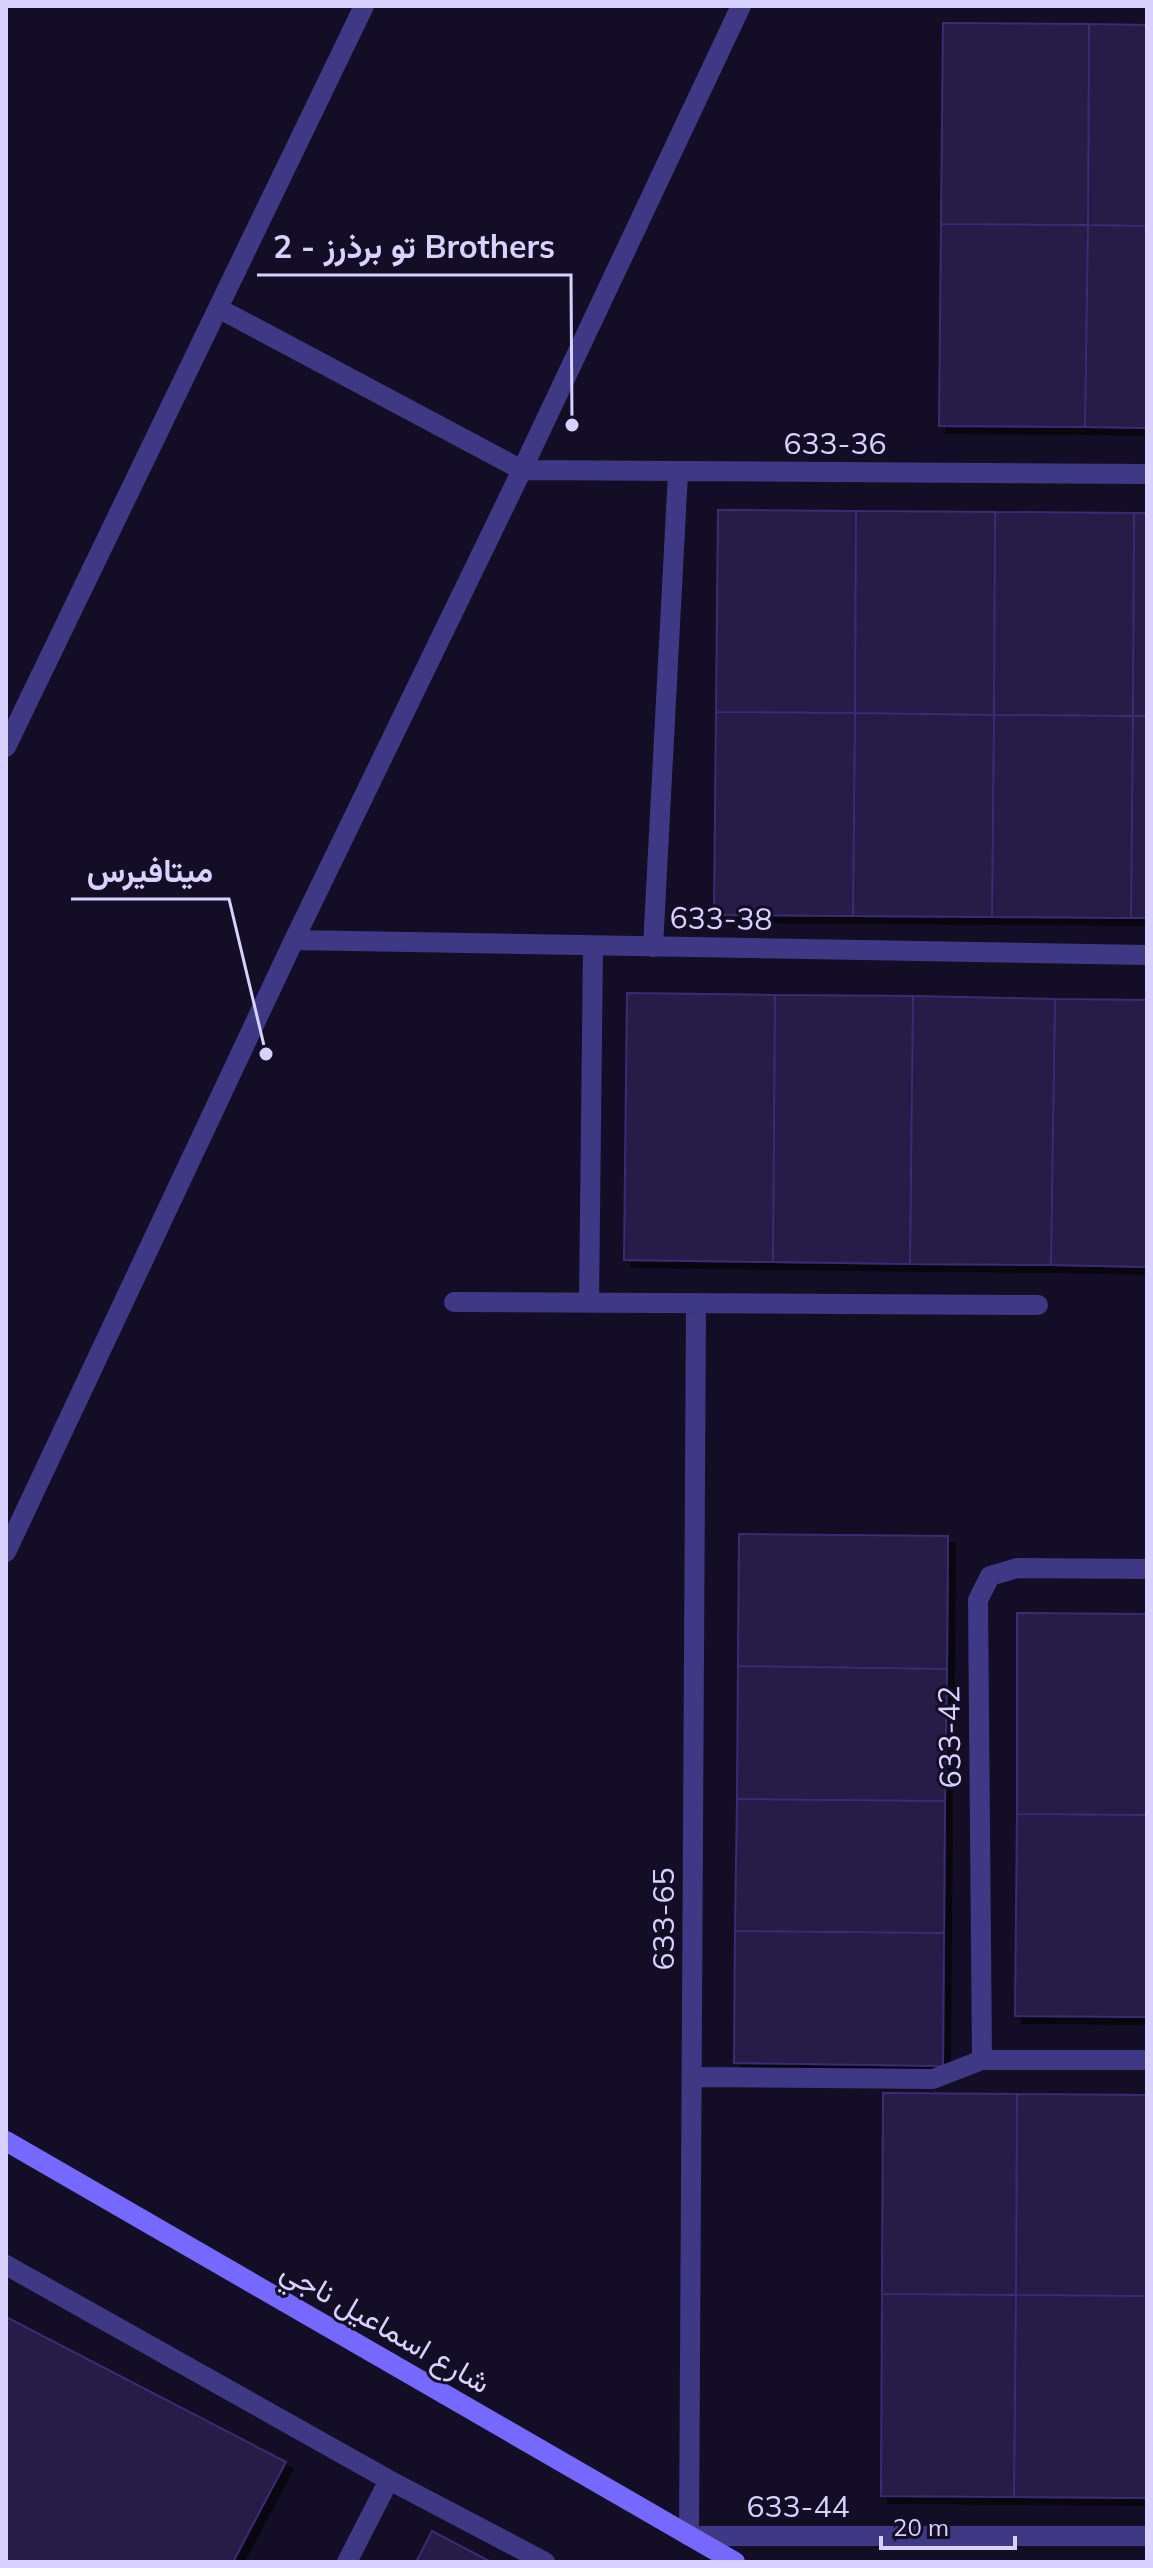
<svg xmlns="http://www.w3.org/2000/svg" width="1153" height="2568" font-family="Mulish,Vazirmatn,sans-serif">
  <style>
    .building { fill: #251a46; stroke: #3d2b73; stroke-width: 2; filter: url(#shadow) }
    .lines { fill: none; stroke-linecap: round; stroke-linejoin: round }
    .lane { stroke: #3f3885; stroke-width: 20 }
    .street { stroke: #3f3885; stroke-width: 20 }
    .secondary { stroke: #7569ff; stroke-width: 20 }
    .labels { text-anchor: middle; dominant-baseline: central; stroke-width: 6; stroke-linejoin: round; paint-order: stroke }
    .street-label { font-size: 30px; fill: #d9d2ff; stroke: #130e25 }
    .leader { fill: none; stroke: #d9d2ff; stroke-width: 3 }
    .callout-dot { fill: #d9d2ff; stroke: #130e25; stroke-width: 3 }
    .callout-label { font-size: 32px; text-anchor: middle; font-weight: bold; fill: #d9d2ff; stroke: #130e25; stroke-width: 6; stroke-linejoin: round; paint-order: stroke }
  </style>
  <defs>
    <filter id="shadow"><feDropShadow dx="7" dy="7" stdDeviation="0" flood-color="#0009"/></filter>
  </defs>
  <rect width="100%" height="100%" fill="#130e25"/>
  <path class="building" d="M943 23 1089 24 1088 225 941 224Z
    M1089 24 1147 25V226L1088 225Z
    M941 224 1088 225 1085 427 939 426Z
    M1088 225 1147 226V428L1085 427Z
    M718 510 856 511 855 713 716 712Z
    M856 511 995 512 994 715 855 713Z
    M995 512 1134 513 1133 716 994 715Z
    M1134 513H1147V716H1133Z
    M716 712 855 713 853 916 714 915Z
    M855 713 994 715 992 917 853 916Z
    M994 715 1133 716 1131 918 992 917Z
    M1133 716H1147V918H1131Z
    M627 993 775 995 773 1262 624 1260Z
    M775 995 913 996 910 1264 773 1262Z
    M913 996 1055 999 1051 1265 910 1264Z
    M1055 999 1147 1000V1267L1051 1265Z
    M739 1534 948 1536 947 1669 738 1666Z
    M1017 1613 1147 1614V1815L1017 1814Z
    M738 1666 947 1669 945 1801 737 1799Z
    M737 1799 945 1801 944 1933 735 1931Z
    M1017 1814 1147 1815V2017L1015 2016Z
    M735 1931 944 1933 943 2066 734 2063Z
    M883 2093 1017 2094 1016 2295 882 2294Z
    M1017 2094 1147 2095V2296L1016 2295Z
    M882 2294 1016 2295 1014 2497 881 2496Z
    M1016 2295 1147 2296V2498L1014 2497Z
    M6 2317 286 2462 233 2562H6Z
    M432 2531 491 2562H416Z"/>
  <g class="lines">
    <path class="lane" d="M6 2265 389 2480 545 2562
      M347 2562 389 2480"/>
    <path class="street" d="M218 308 522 470 1147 474
      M6 747 364 6
      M294 940 1147 955
      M653 947 678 473
      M454 1302 1038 1305
      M589 1303 593 946
      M696 1303 689 2536H1147
      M6 1552 294 940 522 470 741 6
      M1147 1569 1017 1568 990 1576 978 1600 982 2060H1147
      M692 2077 933 2079 982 2060"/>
    <path class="secondary" d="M6 2141 735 2562"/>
  </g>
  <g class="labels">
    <g class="street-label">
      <text x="835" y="443">633-36</text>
      <text transform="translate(721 918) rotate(1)">633-38</text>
      <text transform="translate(949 1737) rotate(-91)">633-42</text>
      <text transform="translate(663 1919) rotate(-90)">633-65</text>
      <text transform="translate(386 2326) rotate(30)">شارع اسماعيل ناجي</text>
      <text x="798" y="2506">633-44</text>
    </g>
  </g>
  <path class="leader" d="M572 425L571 275H257M266 1054L229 899H71"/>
  <g class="callout-dot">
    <circle cx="572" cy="425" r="8"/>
    <circle cx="266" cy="1054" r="8"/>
  </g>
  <g class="callout-label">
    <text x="414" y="258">تو برذرز - 2 Brothers</text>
    <text x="150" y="882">ميتافيرس</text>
  </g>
  <rect width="1153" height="2568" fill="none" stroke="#d9d2ff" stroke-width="16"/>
  <path d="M881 2536v12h134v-12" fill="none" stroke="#d9d2ff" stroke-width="4"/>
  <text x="893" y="2536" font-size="24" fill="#d9d2ff" stroke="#130e25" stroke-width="6" paint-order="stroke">20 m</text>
</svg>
